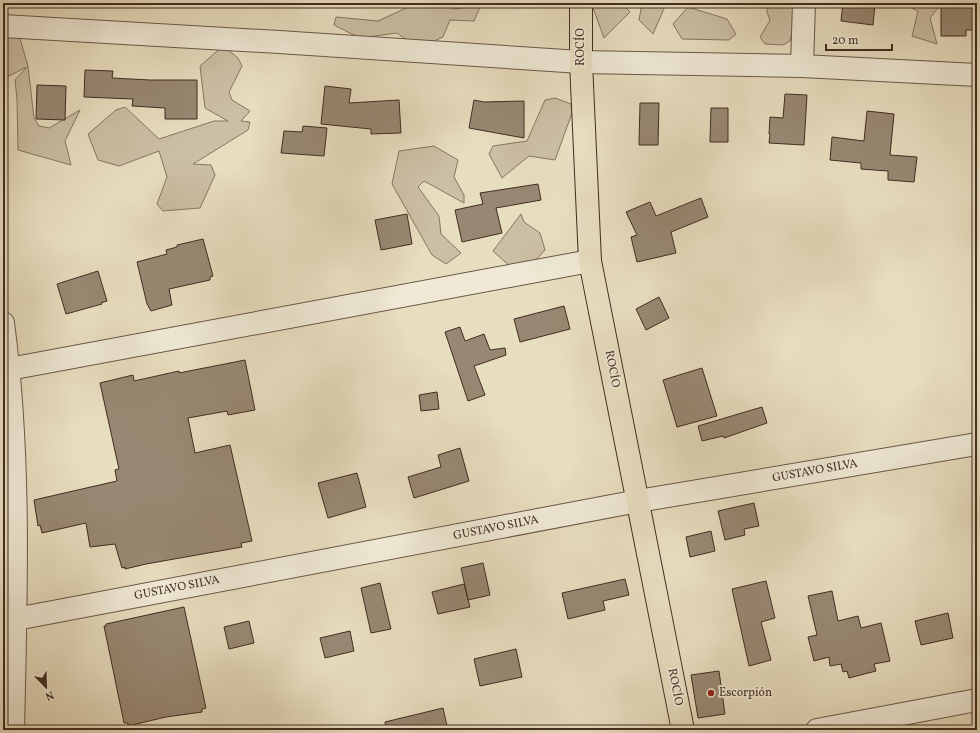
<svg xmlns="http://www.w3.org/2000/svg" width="980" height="733" font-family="Vollkorn,serif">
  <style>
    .green { fill: #cbbfa4; stroke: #867662 }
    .building { fill: #988873; stroke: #422c20 }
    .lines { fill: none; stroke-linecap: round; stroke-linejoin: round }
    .minor-casing { stroke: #6b5848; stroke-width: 24 }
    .major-casing { stroke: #422c20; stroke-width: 24 }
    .minor { stroke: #efe9d5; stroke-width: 22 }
    .major { stroke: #e7ddbf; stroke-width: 22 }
    .poi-dot { fill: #8f2418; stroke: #efe9d5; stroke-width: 1.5 }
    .labels { text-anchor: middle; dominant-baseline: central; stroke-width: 3.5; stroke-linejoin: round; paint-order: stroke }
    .street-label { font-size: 12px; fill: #422c20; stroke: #efe9d5 }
    .poi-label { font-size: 12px; fill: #422c20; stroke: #efe9d5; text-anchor: start }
  </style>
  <rect width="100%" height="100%" fill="#e7ddbf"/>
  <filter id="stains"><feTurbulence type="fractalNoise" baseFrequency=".005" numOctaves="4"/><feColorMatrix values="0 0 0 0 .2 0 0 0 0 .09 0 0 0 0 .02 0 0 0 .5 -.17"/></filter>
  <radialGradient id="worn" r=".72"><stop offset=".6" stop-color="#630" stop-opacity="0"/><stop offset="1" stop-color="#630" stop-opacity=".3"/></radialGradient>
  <path class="green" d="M417 3H442L454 9 481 5 474 21 450 20 443 37 418 48 397 33 360 38 334 25 336 17 378 21Z
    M597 3H622L630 12 604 38 593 8Z
    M642 3 666 4 653 34 639 20Z
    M767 3H799L790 41 783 45 765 44 760 37 770 20 767 12Z
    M901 3H942L930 18 937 44 912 36 918 11Z
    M688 7 727 19 736 34 729 40 682 39 673 24Z
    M3 14 18 32 28 66 34 118 39 126 49 128 80 110 65 141 71 165 18 150 17 99 15 80 27 67 3 79Z
    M223 46 238 58 242 66 229 92 232 100 250 111 241 121 250 122 248 130 193 164 211 165 215 175 200 208 163 211 157 204 167 177 159 151 119 166 98 160 88 134 116 110 125 107 159 139 214 121H228L205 108 200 66Z
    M555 98 571 104 572 113 555 160 529 156 502 178 489 154 493 146 527 141 545 100Z
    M434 146 458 160 454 177 464 195V203L424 181 418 187 439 216 441 234 461 253 446 264 432 255 392 184 399 151Z
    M521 214 524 222 540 233 545 250 532 264 513 269 493 251Z"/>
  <path class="building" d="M843 3 875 4 873 25 841 21Z
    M941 3H977V30H966V36H941Z
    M85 70 113 71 112 78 150 80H197V119H165V108L132 106 133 99 84 97Z
    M37 85 66 86 65 120 36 119Z
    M325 86 351 89 349 103 399 100 401 133 371 134V129L321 124Z
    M785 94 807 95 804 145 769 143 770 134H769L770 117 783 118Z
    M474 100 484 102 524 101V138L469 128Z
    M640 103H659L658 145H639Z
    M711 108H728V142H710Z
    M867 111 894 114 890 155 917 157 914 182 888 180V171L861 169V163L830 160 832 137 864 141Z
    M303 126 327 128 324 156 281 153 284 131 302 132Z
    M538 184 541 200 496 208 502 233 462 242 455 210 483 204 480 193Z
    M701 198 708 217 671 232 676 253 637 262 631 237 637 235 626 212 650 202 656 216Z
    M407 214 412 244 381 250 375 220Z
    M203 239 213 276 210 277V280L169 289 172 305 151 311 147 304 137 262 167 254 166 250 177 247V245Z
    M98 271 107 301 101 303 102 304 66 314 57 284Z
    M659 297 669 318 646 330 636 309Z
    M564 306 570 329 520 342 514 319Z
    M460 327 465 341 484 334 490 350 505 348 506 355 474 366 485 395 468 401 445 332Z
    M245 360 255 410 228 415 227 411 188 418 195 453 230 445 252 541 241 543 242 547 146 564 125 569V567L122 568 115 544 90 547 86 523 42 533 40 525 38 526 34 500 117 481 115 470 119 469 100 383 133 375 134 381 179 371V373Z
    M702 368 717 416 677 427 663 380Z
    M437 392 439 409 421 411 419 395Z
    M762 407 767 423 724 438 723 436 702 441 698 426Z
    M460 448 469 481 414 498 408 477 441 467 438 455Z
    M357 473 366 507 328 518 318 483Z
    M754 503 759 526 744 529 745 535 725 540 718 511Z
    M711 531 715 551 690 557 686 537Z
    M483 563 490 595 468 600 461 568Z
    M625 579 629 595 603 601 605 610 568 619 562 593Z
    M766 581 775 618 761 622 771 660 749 666 732 589Z
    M380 583 391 629 371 633 361 588Z
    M464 584 470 607 438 614 432 592Z
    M832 591 838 621 858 616 861 628 881 623 890 661 874 664 876 671 849 678 847 671 843 672 841 664 830 666 829 657 814 661 808 637 817 635 808 596Z
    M184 607 206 708 202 709V712L166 717 128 726V723H124L104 626H106V624Z
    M948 613 953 638 921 645 915 621Z
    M249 621 254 643 229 649 224 627Z
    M350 631 354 651 325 658 320 638Z
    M516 649 522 677 480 686 474 659Z
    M719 671 725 714 698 718 691 675Z
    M443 708 448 730H386L385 722Z"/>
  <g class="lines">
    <g class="minor-casing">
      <path id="minor" d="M3 26 279 42 581 62 802 66 977 75
        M802 66 804 3
        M3 323C21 458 16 595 13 730
        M9 369 590 261
        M16 619 638 501 977 444
        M817 730 977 700"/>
    </g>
    <g class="major-casing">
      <path id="major" d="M581 3V62L590 261 683 730"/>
    </g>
    <use href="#minor" class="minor"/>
    <use href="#major" class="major"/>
  </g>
  <circle class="poi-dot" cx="711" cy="693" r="4"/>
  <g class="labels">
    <g class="street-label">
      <text transform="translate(581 47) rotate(-90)">ROCÍO</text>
      <text transform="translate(612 369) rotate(79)">ROCÍO</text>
      <text transform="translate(815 471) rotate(-10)">GUSTAVO SILVA</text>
      <text transform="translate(496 528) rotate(-11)">GUSTAVO SILVA</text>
      <text transform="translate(177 588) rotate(-11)">GUSTAVO SILVA</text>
      <text transform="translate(675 687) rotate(79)">ROCÍO</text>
    </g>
    <g class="poi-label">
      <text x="719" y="693">Escorpión</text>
    </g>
  </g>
  <rect width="980" height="733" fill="none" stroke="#e7ddbf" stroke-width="16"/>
  <rect x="4" y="4" width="972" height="725" fill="none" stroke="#422c20" stroke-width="2"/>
  <rect x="8" y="8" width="964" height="717" fill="none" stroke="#422c20"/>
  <g transform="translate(46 687) rotate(157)" stroke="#efe9d5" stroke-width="3" paint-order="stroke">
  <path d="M0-3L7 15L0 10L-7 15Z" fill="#422c20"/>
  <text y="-6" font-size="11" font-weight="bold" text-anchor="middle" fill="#422c20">N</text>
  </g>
  <path d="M826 44v6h66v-6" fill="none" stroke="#422c20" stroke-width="2"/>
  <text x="832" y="44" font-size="12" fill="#422c20" stroke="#efe9d5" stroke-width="3" paint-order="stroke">20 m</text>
  <rect width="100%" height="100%" filter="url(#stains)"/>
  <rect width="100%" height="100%" fill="url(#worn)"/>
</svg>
